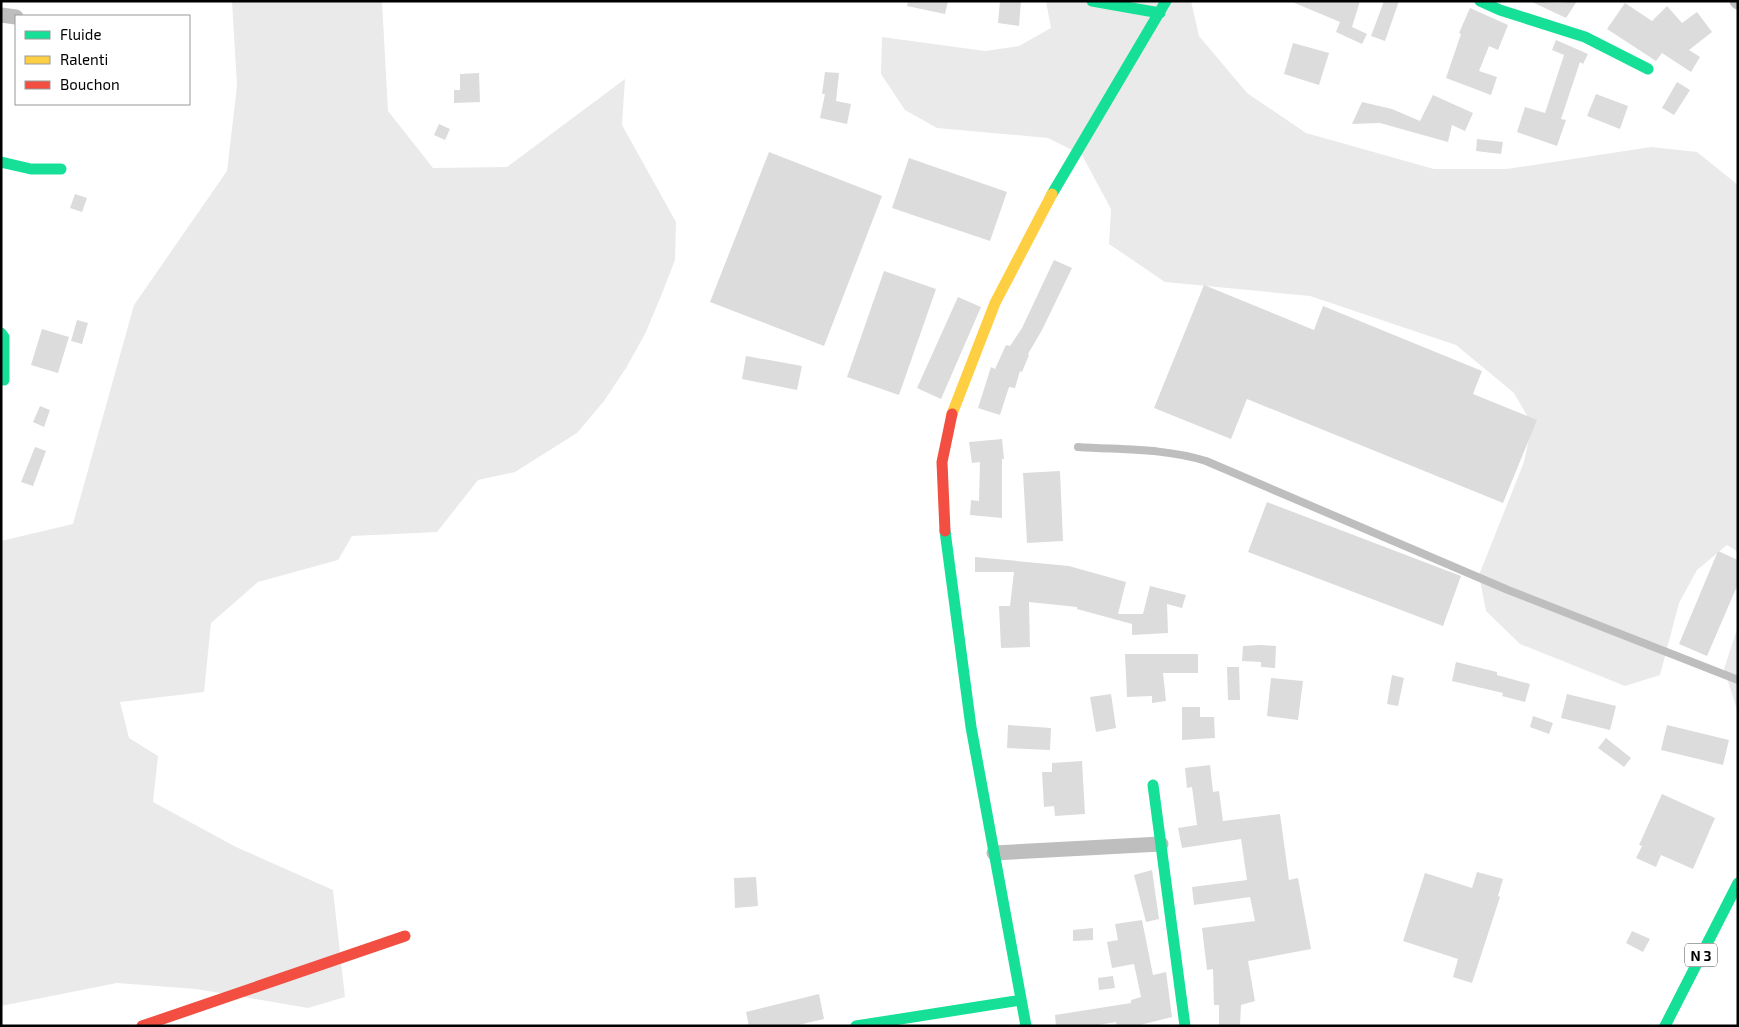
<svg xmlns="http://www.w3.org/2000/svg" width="1739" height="1027" font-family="'Exo 2',sans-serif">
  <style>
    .green { fill: #eaeaea }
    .building { fill: #dcdcdc }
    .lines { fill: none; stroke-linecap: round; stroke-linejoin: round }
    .lane { stroke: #bebebe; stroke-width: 8 }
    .street { stroke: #bebebe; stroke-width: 15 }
    .fast { stroke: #16e098; stroke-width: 11 }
    .slow { stroke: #ffcf43; stroke-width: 11 }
    .jam { stroke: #f24e42; stroke-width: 11 }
    .labels { text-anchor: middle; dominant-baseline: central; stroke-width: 4; stroke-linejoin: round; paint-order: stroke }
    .shield { fill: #fff; stroke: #4c4c4c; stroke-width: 1 }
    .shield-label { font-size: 14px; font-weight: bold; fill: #000 }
  </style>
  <rect width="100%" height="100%" fill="#fff"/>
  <path class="green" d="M232 1H382L388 111 433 168 507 167 625 79 622 125 676 222 675 260 661 296 645 334 626 368 604 401 577 433 515 472 478 480 437 532 352 536 338 560 258 582 211 623 204 692 120 702 129 738 158 756 153 802 236 847 333 890 345 997 308 1008 196 989 117 983 1 1006V541L73 524 134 305 227 171 237 86Z
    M1046 1H1191L1199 36 1247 93 1306 133 1434 169H1507L1651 147 1697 152 1738 185V552L1727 545 1697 570 1679 603 1660 675 1625 686 1520 644 1486 611 1479 575 1524 462 1532 424 1514 393 1456 345 1310 296 1165 282 1109 244 1111 209 1082 155 1048 138 937 128 905 110 881 74 882 37 985 51 1019 46 1051 28Z
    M1738 626V713L1724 669Z"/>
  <path class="building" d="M908 1H948L945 14 907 6Z
    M1000 1H1021L1019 26 998 23Z
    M1290 1H1360L1352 27 1367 34 1362 44 1336 32 1340 22Z
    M1384 1H1399L1385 41 1371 36Z
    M1530 1 1558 3 1577 1 1566 18Z
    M1625 3 1652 21 1667 6 1682 23 1697 12 1712 32 1689 50 1700 57 1691 72 1662 53 1656 61 1607 29Z
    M1470 8 1508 25 1498 50 1489 46 1479 71 1497 77 1491 95 1446 78 1461 34 1459 33Z
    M1556 40 1588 54 1583 64 1580 62 1561 119 1566 120 1557 146 1517 132 1525 107 1545 113 1564 55 1552 50Z
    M1293 43 1329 53 1319 85 1284 74Z
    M825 72 839 73 836 101 851 104 847 124 820 118 825 94H822Z
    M479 73 480 102 454 103V90H460V74Z
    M1677 82 1690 90 1674 115 1662 108Z
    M1596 94 1628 106 1620 129 1587 116Z
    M1433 95 1473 113 1465 131 1452 125 1448 142 1380 123 1352 124 1362 102 1392 109 1420 121Z
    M439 124 450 129 445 140 434 135Z
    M1477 139 1503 142 1501 154 1476 151Z
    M769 152 882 196 824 346 710 302Z
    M909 158 1007 192 990 241 892 208Z
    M75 194 87 198 82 212 70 208Z
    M1054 260 1072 268 1042 330 1028 354 1029 355 1022 372 1020 371 1015 388 1009 387 1000 415 978 408 991 367 995 369 1006 345 1010 346 1022 328Z
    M884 271 936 289 899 395 847 377Z
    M1204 285 1314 330 1323 306 1482 371 1473 394 1537 420 1503 503 1247 399 1231 439 1154 408Z
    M958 297 981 307 941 399 917 388Z
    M77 320 88 323 82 344 71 341Z
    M42 329 69 337 58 373 31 365Z
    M746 356 802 366 797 390 742 379Z
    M40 406 50 410 44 427 33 422Z
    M1002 439 1004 459H1002V518L970 515 971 500 979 501 980 462 972 463 969 442Z
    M35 447 46 451 33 486 21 482Z
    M1060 471 1063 541 1027 543 1023 473Z
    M1267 502 1461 576 1443 626 1248 552Z
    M1718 551 1738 560V584L1707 656 1679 644Z
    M975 557 1069 566 1126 582 1118 614H1143L1150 586 1186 595 1182 608 1167 604 1168 633 1132 635V624L1077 609V607L1029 602 1030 647 1001 648 999 606H1010L1014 572H975Z
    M1261 645 1276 646 1275 668 1261 667V662L1242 661 1243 646Z
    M1125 654H1198V673H1163L1166 701 1152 703V696L1127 697Z
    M1456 662 1497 672V675L1530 684 1525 702 1502 696 1503 693 1452 681Z
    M1227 667H1239L1240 700H1228Z
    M1392 675 1404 678 1398 706 1387 704Z
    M1271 678 1303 681 1298 720 1267 716Z
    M1111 694 1116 728 1096 732 1090 697Z
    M1567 694 1616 706 1610 730 1561 718Z
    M1182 707H1200V717H1214L1215 738 1182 740Z
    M1533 716 1553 723 1549 734 1530 727Z
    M1008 725 1051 728 1050 750 1007 748Z
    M1667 725 1729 740 1723 765 1661 750Z
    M1606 738 1631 758 1624 767 1598 748Z
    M1082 761 1085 814 1055 816 1054 806 1044 807 1042 772H1052V763Z
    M1210 765 1213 792 1219 791 1223 821 1280 814 1289 880 1298 878 1311 949 1248 961 1255 1001 1241 1005 1240 1026H1219V1005H1214L1213 969 1207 970 1202 928 1255 921 1250 897 1194 905 1192 887 1247 880 1241 839 1182 848 1178 828 1197 825 1192 787 1187 788 1185 768Z
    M1662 794 1715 818 1693 869 1661 855 1656 867 1636 858 1642 846 1639 845Z
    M1152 870 1159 919 1146 922 1134 875Z
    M1477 872 1503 879 1498 896 1500 897 1472 983 1453 977 1458 959 1403 941 1425 873 1472 888Z
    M756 877 758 906 735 908 734 878Z
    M1142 920 1153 975 1166 972 1172 1017 1136 1026H1117L1116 1022 1092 1026H1056L1055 1015 1131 1003V1000L1141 997 1134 964 1112 968 1107 942 1118 940 1115 924Z
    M1093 928V940L1073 941V930Z
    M1632 931 1650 939 1643 952 1626 943Z
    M1113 976 1115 988 1099 990 1098 978Z
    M819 994 824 1019 794 1026H749L746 1012Z"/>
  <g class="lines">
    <path class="lane" d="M1078 447C1122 450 1164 448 1206 461L1508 590 1738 680"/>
    <path class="street" d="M1737 1 1738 2
      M1 15 16 17
      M994 853 1161 844"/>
    <path class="fast" d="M1092 1 1160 13
      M1480 1 1500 10 1585 37 1648 69
      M1 162 31 169H61
      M1052 194 1166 1
      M1 333 4 337V380
      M945 531 971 727 1026 1026
      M1153 785 1185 1026
      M856 1026 1021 1000
      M1665 1026 1738 883"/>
    <path class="slow" d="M952 414 995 303 1052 194"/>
    <path class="jam" d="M945 531 942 462 952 414
      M142 1026 405 936"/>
  </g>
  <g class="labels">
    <rect class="shield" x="1685" y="943.5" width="32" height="23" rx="4"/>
    <g class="shield-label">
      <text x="1701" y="955">N 3</text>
    </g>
  </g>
  <rect width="1739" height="1027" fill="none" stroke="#000000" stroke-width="5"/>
  <rect x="15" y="15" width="175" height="90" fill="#ffffff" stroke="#999999"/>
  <rect x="25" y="31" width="25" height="8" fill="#16e098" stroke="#999999"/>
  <text x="60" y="40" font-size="15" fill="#000000">Fluide</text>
  <rect x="25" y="56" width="25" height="8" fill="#ffcf43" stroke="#999999"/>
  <text x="60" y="65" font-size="15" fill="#000000">Ralenti</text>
  <rect x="25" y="81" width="25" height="8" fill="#f24e42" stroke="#999999"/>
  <text x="60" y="90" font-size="15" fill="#000000">Bouchon</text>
</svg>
